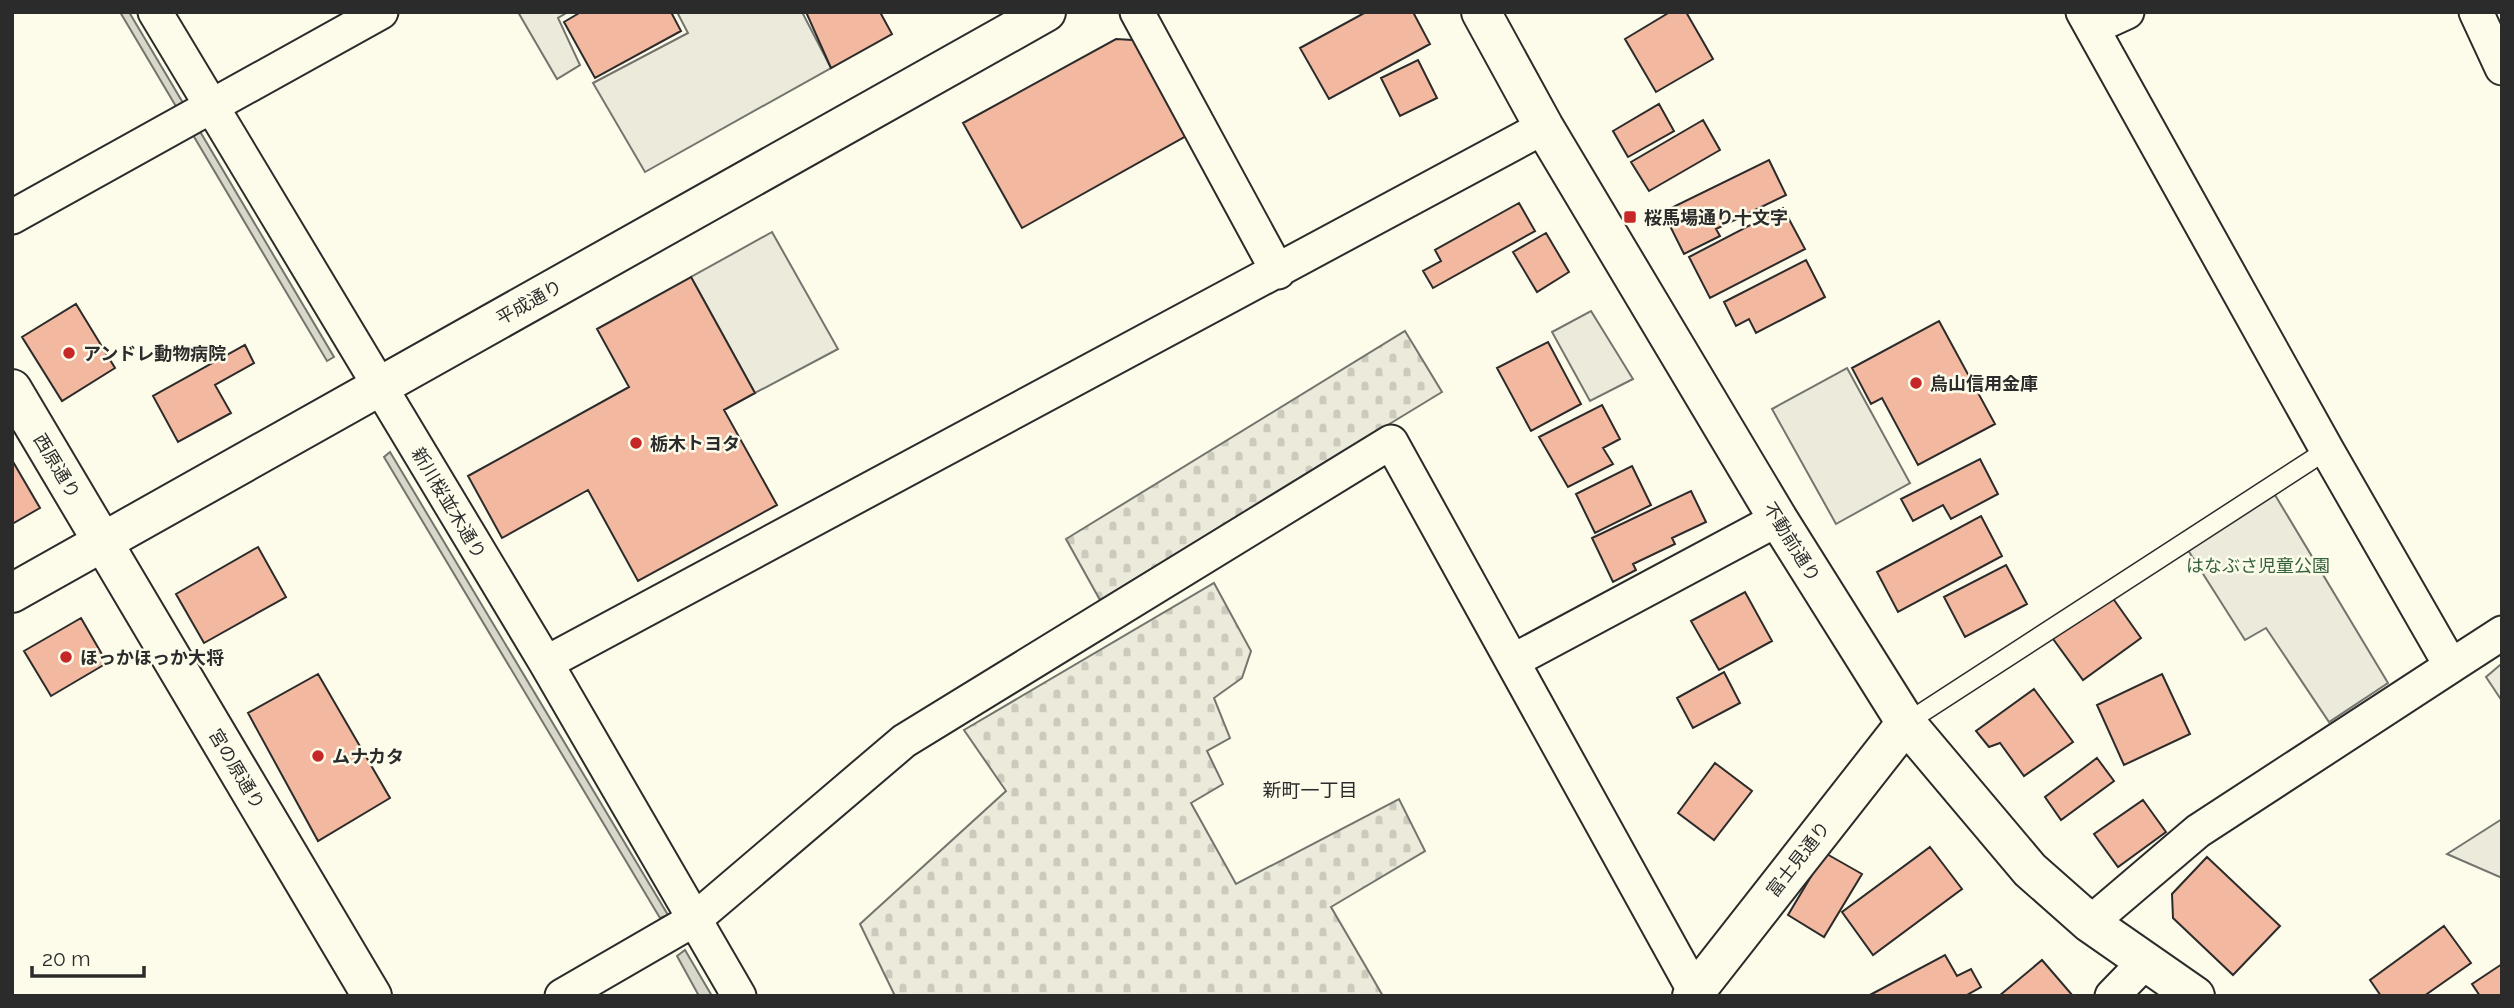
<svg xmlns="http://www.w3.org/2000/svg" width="2514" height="1008" font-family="Raleway,'Noto Sans JP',sans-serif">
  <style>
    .cemetery { fill: url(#cemetery-stones); stroke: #74746e; stroke-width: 2 }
    .park { fill: #ecebdb; stroke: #74746e; stroke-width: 2 }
    .parking { fill: #eceadb; stroke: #74746e; stroke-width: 2 }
    .water { fill: #d8d7c9; stroke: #74746e; stroke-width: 2 }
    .building { fill: #f2b8a0; stroke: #2b2b2b; stroke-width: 2 }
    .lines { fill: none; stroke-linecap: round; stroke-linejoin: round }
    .service-casing { stroke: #2b2b2b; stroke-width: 21 }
    .minor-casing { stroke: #2b2b2b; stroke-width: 37 }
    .tertiary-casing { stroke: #2b2b2b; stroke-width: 42 }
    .service { stroke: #fdfbea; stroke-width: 18 }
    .minor { stroke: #fdfbea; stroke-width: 33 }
    .tertiary { stroke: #fdfbea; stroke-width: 38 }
    .poi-dot { fill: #c62828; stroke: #fdfbea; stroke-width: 2.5 }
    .labels { text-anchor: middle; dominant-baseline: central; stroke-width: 5; stroke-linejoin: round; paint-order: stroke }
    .poi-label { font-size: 18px; font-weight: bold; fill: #2b2b2b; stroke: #fdfbea; text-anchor: start }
    .street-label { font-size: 18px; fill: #2b2b2b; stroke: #fdfbea }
    .park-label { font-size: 18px; fill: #34623c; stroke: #fdfbea }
    .neighbourhood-label { font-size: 19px; fill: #2b2b2b; stroke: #fdfbea }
  </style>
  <defs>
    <pattern id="cemetery-stones" width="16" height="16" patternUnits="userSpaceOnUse" patternTransform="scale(1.75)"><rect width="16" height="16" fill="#ecebdb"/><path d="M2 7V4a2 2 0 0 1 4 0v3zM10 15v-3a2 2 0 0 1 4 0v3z" fill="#cbcabc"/></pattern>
  </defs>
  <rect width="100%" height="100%" fill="#fdfbea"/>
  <path class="cemetery" d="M1405 331 1442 392 1100 600 1066 539Z
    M1214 583 1251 651 1242 678 1214 698 1230 738 1207 751 1223 784 1191 803 1236 884 1399 799 1425 851 1331 907 1383 996H895L860 924 1006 791 964 730Z"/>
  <path class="park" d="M2275 495 2388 683 2329 722 2266 628 2245 640 2186 547Z"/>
  <path class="parking" d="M518 12H568L558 18 580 65 557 79Z
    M677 12H802L831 68 645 172 593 83 688 33Z
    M772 232 838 349 755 393 691 277Z
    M1591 311 1633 379 1590 401 1552 332Z
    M1847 368 1910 483 1836 524 1772 409Z
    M2500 665 2502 667V701L2486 677Z
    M2502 819V878L2447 854Z"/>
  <path class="water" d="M120 12H129L334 357 327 361Z
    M390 452 668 915 660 918 384 457Z
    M685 950 712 996H699L677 956Z"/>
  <path class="building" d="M581 12H671L681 31 595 78 564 22Z
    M806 12H880L892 34 831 68Z
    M1366 12H1413L1430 44 1329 99 1300 48Z
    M1670 12H1686L1713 59 1656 92 1625 39Z
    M1116 39 1133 40 1186 136 1022 228 963 123Z
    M1418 60 1437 98 1400 116 1381 78Z
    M1659 104 1674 131 1628 157 1613 131Z
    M1703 120 1720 150 1649 191 1631 162Z
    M1769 160 1786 195 1716 229 1720 236 1684 254 1663 212Z
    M1519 203 1535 231 1433 288 1423 271 1441 261 1435 250Z
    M1783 208 1805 249 1710 298 1689 257Z
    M1546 233 1569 272 1537 292 1513 252Z
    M1806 260 1825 297 1756 333 1749 319 1736 326 1724 302Z
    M691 277 755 393 724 410 777 505 638 581 588 490 502 538 468 476 629 387 597 329Z
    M76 304 115 368 62 401 22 337Z
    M1939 321 1995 424 1918 465 1882 398 1871 404 1852 368Z
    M1548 342 1581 404 1531 431 1497 368Z
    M245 345 254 363 215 385 231 413 178 442 153 396Z
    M1602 405 1620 439 1603 448 1613 464 1568 487 1539 437Z
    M1980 459 1998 494 1951 519 1943 505 1913 521 1901 499Z
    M12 460 40 508 12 524Z
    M1632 466 1651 505 1595 533 1576 494Z
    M1691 491 1706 522 1672 538 1675 544 1633 564 1636 570 1613 582 1592 538Z
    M1981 516 2002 556 1898 612 1877 572Z
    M258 547 286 597 204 643 176 594Z
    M2006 565 2027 604 1965 637 1944 597Z
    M2107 590 2141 638 2083 680 2048 632Z
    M1745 592 1772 641 1719 670 1691 621Z
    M81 618 107 663 51 696 24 651Z
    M1724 672 1740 703 1693 728 1677 698Z
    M318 674 390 798 318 841 248 713Z
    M2162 674 2190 734 2124 765 2097 705Z
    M2034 689 2073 742 2024 776 2000 743 1989 747 1976 731Z
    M2097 758 2114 781 2061 820 2045 797Z
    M1715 763 1752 791 1714 840 1678 813Z
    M2143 800 2166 832 2118 867 2094 834Z
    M1930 847 1962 889 1873 955 1842 912Z
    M1825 853 1862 874 1824 937 1788 915Z
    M2207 857 2280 926 2233 975 2173 918 2172 894Z
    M2444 926 2471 963 2424 996H2381L2370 980Z
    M1945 955 1957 976 1971 969 1981 987 1965 996H1868Z
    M2042 960 2073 996H1999Z
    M2502 964V996H2480L2472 984Z"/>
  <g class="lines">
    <g class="service-casing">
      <path id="service" d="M1906 723 2327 450"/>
    </g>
    <g class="minor-casing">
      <path id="minor" d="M155 12 546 663 739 996
        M1137 12 1278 272
        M2083 12 2327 450 2451 666 2198 831 2090 923
        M2476 12 2502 68
        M2092 28 2127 12
        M12 217 381 12
        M1513 661 1778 519
        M546 663 1544 127
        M2451 666 2502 633
        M562 996 695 919 904 741 1391 442 1694 990
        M2112 996 2145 962"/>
    </g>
    <g class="tertiary-casing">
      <path id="tertiary" d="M1481 12 1544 127 1778 519 1906 723 2030 870 2090 923 2195 996
        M12 389 372 996
        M12 593 1046 12
        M1692 996 1906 723"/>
    </g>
    <use href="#service" class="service"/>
    <use href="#minor" class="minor"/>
    <use href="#tertiary" class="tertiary"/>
  </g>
  <g class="poi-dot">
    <rect x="1623" y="210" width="14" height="14" rx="3.5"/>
    <circle cx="69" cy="353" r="7"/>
    <circle cx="1916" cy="383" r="7"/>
    <circle cx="636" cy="443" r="7"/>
    <circle cx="66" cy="657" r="7"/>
    <circle cx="318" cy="756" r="7"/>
  </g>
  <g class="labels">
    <g class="poi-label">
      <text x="1644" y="217">桜馬場通り十文字</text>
      <text x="83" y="353">アンドレ動物病院</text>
      <text x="1930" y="383">烏山信用金庫</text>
      <text x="650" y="443">栃木トヨタ</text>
      <text x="80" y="657">ほっかほっか大将</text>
      <text x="332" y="756">ムナカタ</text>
    </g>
    <g class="street-label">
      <text transform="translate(529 302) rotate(-29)">平成通り</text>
      <text transform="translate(57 466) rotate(59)">西原通り</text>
      <text transform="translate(449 503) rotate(59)">新川桜並木通り</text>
      <text transform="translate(1792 542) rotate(58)">不動前通り</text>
      <text transform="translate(237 769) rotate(59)">宮の原通り</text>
      <text transform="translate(1798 859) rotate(-52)">富士見通り</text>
    </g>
    <g class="park-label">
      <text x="2258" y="565">はなぶさ児童公園</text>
    </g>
    <g class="neighbourhood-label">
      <text x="1310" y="790">新町一丁目</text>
    </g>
  </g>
  <rect width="2514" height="1008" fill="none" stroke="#2b2b2b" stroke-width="28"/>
  <path d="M32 966v10h112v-10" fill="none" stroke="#2b2b2b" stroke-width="3.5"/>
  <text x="42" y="966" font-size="21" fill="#2b2b2b" stroke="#fdfbea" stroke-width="5" paint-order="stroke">20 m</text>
</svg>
